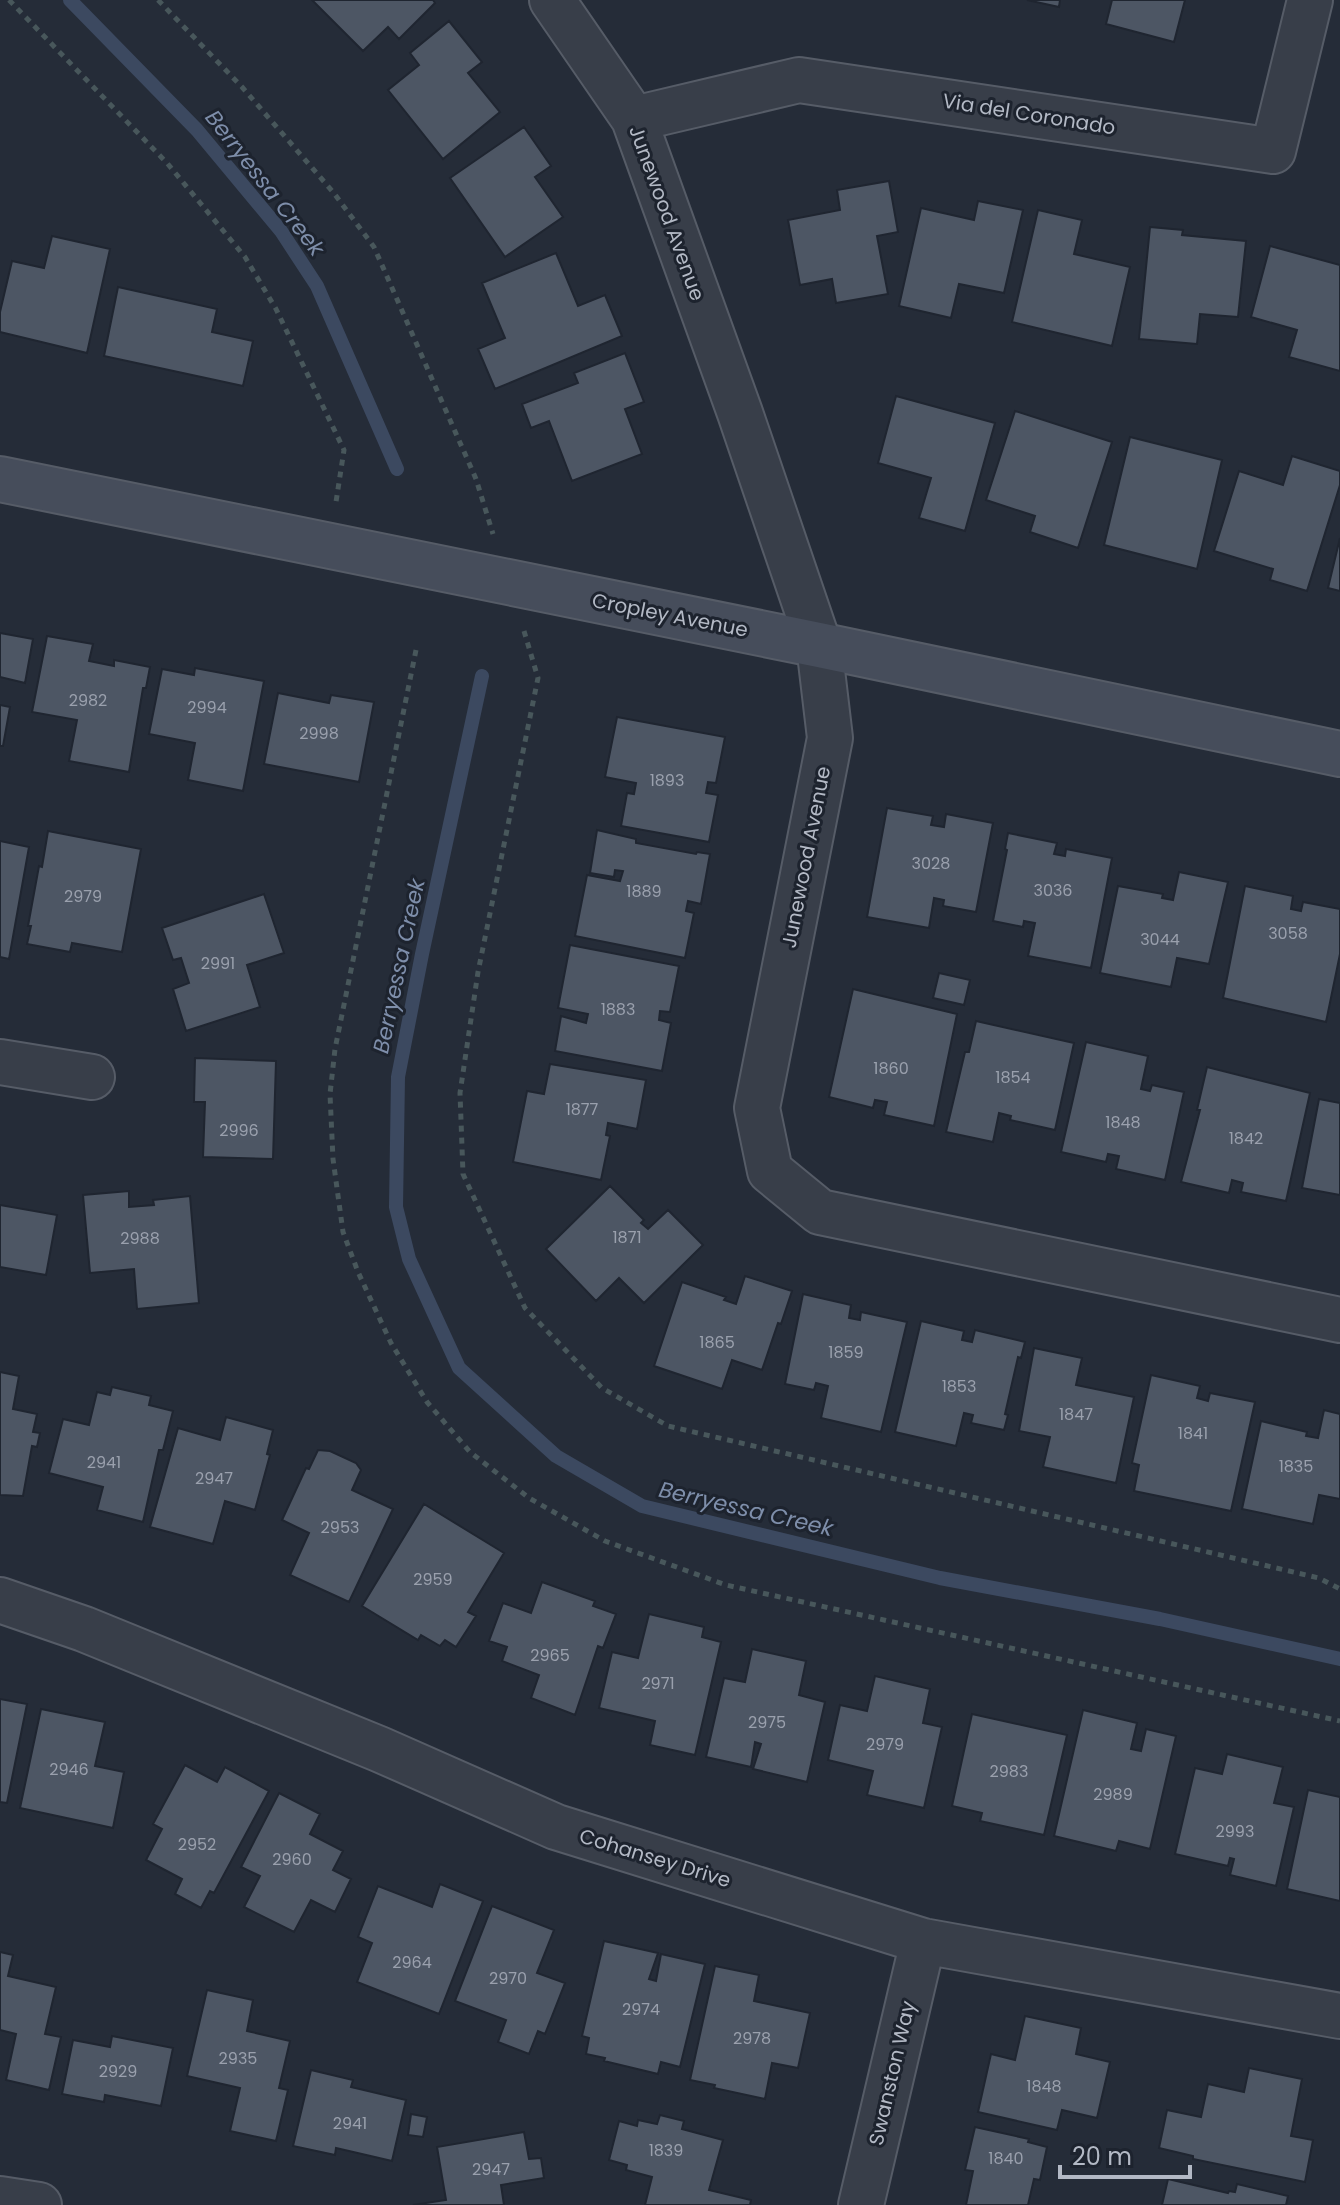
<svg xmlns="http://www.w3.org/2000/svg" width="1340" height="2205" font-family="Poppins,sans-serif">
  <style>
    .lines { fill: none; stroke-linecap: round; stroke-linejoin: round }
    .stream { stroke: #3c4960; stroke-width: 14 }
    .building { fill: #4d5664; stroke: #1f2530; stroke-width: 2 }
    .street-casing { stroke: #565c67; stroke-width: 48 }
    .secondary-casing { stroke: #565c67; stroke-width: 48 }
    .path { stroke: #48575b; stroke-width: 5; stroke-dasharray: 6 6; stroke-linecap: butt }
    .street { stroke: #383e49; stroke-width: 44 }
    .secondary { stroke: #464d5b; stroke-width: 44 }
    .labels { text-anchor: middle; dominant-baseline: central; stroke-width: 6; stroke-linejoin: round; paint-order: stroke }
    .number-label { font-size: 16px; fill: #9aa0ad }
    .street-label { font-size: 20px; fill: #b3b9c5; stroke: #1d232e }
    .water-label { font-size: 22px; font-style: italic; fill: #7e8eaa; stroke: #1d232e }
  </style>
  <rect width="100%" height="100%" fill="#252c38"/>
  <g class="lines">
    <path class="stream" d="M70 0 197 130 281 231 317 286 397 469
      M482 676 422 954 398 1077 396 1207 409 1259 459 1368 556 1456 642 1506 940 1578 1160 1619 1340 1659"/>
  </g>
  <path class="building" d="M312 0H433L435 3 399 39 388 27 363 51Z
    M1027 0H1060L1059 7Z
    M1112 0H1185L1174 42 1106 24Z
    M449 21 482 62 468 73 500 112 443 159 388 90 419 65 410 53Z
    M524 127 551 166 535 177 563 217 505 257 450 178Z
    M889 181 898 232 877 236 888 294 836 303 832 279 800 285 788 220 840 210 837 190Z
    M978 201 1023 210 1004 293 959 284 951 318 899 306 921 208 974 220Z
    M1038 210 1082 220 1074 254 1130 267 1112 346 1012 322Z
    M1150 227 1183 230 1182 235 1246 241 1238 317 1200 314 1197 344 1139 339Z
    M52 236 110 249 87 353 0 332V312L12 261 44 268Z
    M1270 246 1340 265V371L1289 357 1297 330 1251 317Z
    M556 253 578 306 605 295 622 336 495 389 478 349 505 338 482 283Z
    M118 287 217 309 212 332 253 341 243 386 104 356Z
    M625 353 644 402 625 409 642 454 572 481 549 421 531 428 522 404 578 383 574 373Z
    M896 396 995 423 965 531 919 518 931 478 878 463Z
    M1015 411 1112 442 1078 548 1030 532 1035 516 986 500Z
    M1130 437 1222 460 1197 569 1104 545Z
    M1292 456 1340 471V485L1307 591 1270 580 1273 569 1214 551 1239 471 1283 485Z
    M1340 538V591L1328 588Z
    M0 633 33 639 25 683 0 677Z
    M47 636 93 644 89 661 114 666V660L150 667 146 688H143L129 772 69 761 77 720 32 712Z
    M195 668 264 681 243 791 188 780 195 743 149 734 162 669 194 675Z
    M278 693 329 703 331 695 374 702 359 782 264 764Z
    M0 705 10 707 3 746H0Z
    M617 717 725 737 716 783 708 782 706 793 718 795 709 842 621 826 627 793 634 794 636 783 605 777Z
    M887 808 933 816 931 825 944 827 946 814 993 823 976 912 943 906 944 900 934 898 929 928 867 917Z
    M597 830 636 839V843L696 854 697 852 710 854 701 904 688 901 686 911 694 913 685 958 575 936 587 875 620 881 623 871 615 870 614 877 590 873Z
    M48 831 141 849 122 952 72 943 70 952 27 944 31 926H28L39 866 42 867Z
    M1008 833 1057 843 1054 854 1065 856 1066 849 1112 858 1091 968 1028 956 1035 923 1024 921 1023 927 993 921 1007 850 1005 849Z
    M0 841 29 847 9 959 0 957Z
    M1179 872 1228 882 1209 964 1177 958 1171 987 1100 973 1118 886 1163 894 1162 898 1173 900Z
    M1245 886 1293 896 1291 909 1301 911 1303 902 1340 909V954L1326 1022 1223 998Z
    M264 894 284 953 247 965 260 1007 186 1031 173 989 189 983 181 958 173 960 162 928Z
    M570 945 679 966 670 1012 660 1011 659 1020 671 1023 662 1071 555 1051 561 1016 586 1023 588 1014 558 1008Z
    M939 973 970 980 964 1005 933 998Z
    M853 989 957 1014 934 1126 884 1115 887 1102 875 1100 873 1108 829 1097Z
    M976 1021 1074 1043 1055 1130 1010 1120 1011 1116 999 1113 993 1142 946 1132 965 1052H969Z
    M1086 1042 1148 1056 1141 1089 1150 1091 1152 1085 1184 1092 1165 1180 1116 1169 1119 1156 1108 1154 1106 1162 1061 1152Z
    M195 1058 276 1061 273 1159 203 1157 205 1102H194Z
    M550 1064 646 1080 637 1129 608 1123 606 1135 610 1136 601 1180 513 1162 527 1091 544 1094Z
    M1207 1067 1310 1093 1286 1201 1241 1192 1243 1183 1232 1180 1229 1193 1181 1182 1200 1110H1197Z
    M1319 1099 1340 1103V1195L1302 1188Z
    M610 1186 644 1220 641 1223 648 1229 668 1210 703 1245 644 1303 619 1278 596 1301 546 1249Z
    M129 1191V1207L154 1205 153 1200 190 1196 199 1303 137 1309 134 1269 90 1273 83 1195Z
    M0 1205 57 1215 46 1275 0 1267Z
    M745 1276 792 1291 781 1324 778 1323 762 1370 732 1360 722 1389 654 1366 682 1282 726 1297 724 1300 736 1304Z
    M803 1294 851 1305 849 1318 860 1320 861 1312 907 1322 881 1432 821 1418 828 1386 816 1383 814 1390 785 1384Z
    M921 1321 964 1331 962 1340 972 1342 975 1330 1025 1342 1021 1358 1018 1357 1005 1414 1008 1415 1004 1430 971 1423 973 1415 964 1413 956 1446 895 1432Z
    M1034 1348 1082 1358 1076 1385 1134 1397 1116 1483 1043 1467 1050 1437 1019 1431Z
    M0 1372 19 1376 13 1409 37 1414 33 1432 40 1433 37 1447 32 1446 23 1496 0 1495Z
    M1151 1375 1200 1386 1197 1398 1208 1401 1210 1393 1255 1402 1231 1511 1134 1491 1139 1465 1132 1463Z
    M112 1387 151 1396 149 1405 173 1411 163 1450H159L143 1522 97 1510 103 1487 49 1473 63 1419 89 1425 97 1392 110 1395Z
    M1324 1410 1340 1414V1499L1319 1495 1313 1524 1242 1509 1261 1421 1307 1432 1306 1436 1318 1438Z
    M226 1417 273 1430 267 1454 270 1455 255 1510 225 1501 213 1544 150 1527 178 1428 220 1440Z
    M318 1450 330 1451 356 1463 361 1470 352 1490 393 1509 349 1602 290 1575 309 1533 282 1520 306 1468 309 1469Z
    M424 1504 504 1553 468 1612 476 1616 456 1647 445 1640 440 1646 421 1635 418 1640 362 1606Z
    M542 1582 595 1601 593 1606 616 1614 603 1648 598 1646 575 1715 531 1698 539 1675 502 1661 507 1647 489 1641 503 1603 531 1613Z
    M649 1614 704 1627 702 1637 721 1642 695 1755 650 1745 655 1721 599 1708 612 1652 638 1658Z
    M752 1649 806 1661 799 1695 825 1702 807 1782 753 1769 761 1744 755 1742 751 1767 706 1757 724 1678 745 1682Z
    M875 1676 930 1689 923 1723 942 1727 924 1808 867 1795 873 1771 828 1760 840 1705 867 1711Z
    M0 1699 27 1704 7 1803 0 1802Z
    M41 1709 105 1722 95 1766 124 1772 113 1828 20 1808Z
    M1083 1710 1137 1723 1131 1749 1141 1751 1146 1729 1176 1736 1150 1849 1119 1841 1116 1851 1054 1836Z
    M972 1714 1067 1735 1044 1835 980 1821 982 1813 952 1806Z
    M1227 1754 1283 1767 1274 1803 1294 1807 1276 1886 1230 1875 1234 1859 1230 1858 1228 1866 1175 1854 1195 1768 1222 1774Z
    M185 1765 217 1782 225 1767 269 1791 214 1893 210 1891 201 1908 175 1894 182 1879 146 1860 162 1829 153 1824Z
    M1308 1790 1340 1797V1901L1287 1889Z
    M279 1793 320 1814 310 1834 343 1851 333 1870 351 1879 335 1912 311 1900 294 1932 244 1907 260 1876 241 1867Z
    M440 1884 483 1901 439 2014 357 1982 372 1943 358 1937 378 1886 432 1907Z
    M492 1906 554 1930 537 1973 565 1983 545 2034 538 2031 529 2054 498 2042 506 2020 455 2001Z
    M604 1941 658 1953 649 1979 656 1981 661 1954 705 1964 680 2067 661 2062 658 2074 604 2061 605 2058 586 2054 589 2038 582 2036Z
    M0 1952 13 1955 8 1976 56 1987 45 2034 61 2037 49 2090 6 2080 16 2034 0 2030Z
    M715 1966 759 1975 754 2001 810 2013 798 2068 772 2063 765 2099 714 2088 715 2085 690 2080Z
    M207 1990 253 2000 247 2031 290 2041 279 2088 288 2090 276 2141 230 2131 240 2088 187 2076Z
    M1025 2016 1081 2028 1076 2054 1110 2062 1097 2118 1062 2110 1057 2130 978 2112 991 2054 1015 2060Z
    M112 2036 173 2048 161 2106 105 2095 104 2102 62 2094 73 2040 110 2047Z
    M1249 2068 1302 2079 1291 2136 1313 2140 1305 2182 1193 2159V2156L1159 2148 1167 2110 1201 2117 1208 2084 1244 2092Z
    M311 2070 353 2080 351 2087 406 2100 392 2161 336 2148 335 2155 293 2146Z
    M411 2114 427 2117 423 2137 408 2135Z
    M660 2115 684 2121 682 2129 723 2140 709 2190 751 2200 750 2205H645L652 2177 626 2170 627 2165 609 2160 619 2121 637 2126 638 2120 657 2124Z
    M975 2127 1029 2139 1028 2142 1047 2147 1040 2180 1034 2179 1028 2205H966L973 2171 965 2170Z
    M524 2132 529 2159 541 2158 544 2178 501 2185 504 2205H413L446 2200 437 2147Z
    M1168 2179 1228 2193 1229 2191 1235 2192 1237 2184 1288 2196 1286 2205H1162Z"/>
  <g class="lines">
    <g class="street-casing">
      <path id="street" d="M552 0 634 119 740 413 819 645 830 738 757 1108 770 1171 820 1212 1340 1320
        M634 119 799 80 1273 151 1310 0
        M0 1062 92 1077
        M0 1600 84 1629 379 1749 556 1827 923 1941 1340 2016
        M0 2199 39 2205
        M861 2205 923 1941"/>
    </g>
    <g class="secondary-casing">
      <path id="secondary" d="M0 479 819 645 1340 754"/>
    </g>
    <path class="path" d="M9 0 167 163 245 257 276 309 344 450 336 502
      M158 0 242 87 333 192 374 247 476 479 493 534
      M524 631 538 678 478 972 460 1093 463 1174 525 1308 602 1388 668 1426 1319 1578 1340 1589
      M416 650 335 1049 330 1094 333 1159 343 1232 358 1272 391 1343 427 1402 470 1452 529 1498 605 1541 726 1585 1340 1721"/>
    <use href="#street" class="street"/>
    <use href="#secondary" class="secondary"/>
  </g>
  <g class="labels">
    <g class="number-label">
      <text x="88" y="700">2982</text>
      <text x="207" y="707">2994</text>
      <text x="319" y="733">2998</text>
      <text x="667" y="780">1893</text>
      <text x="931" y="863">3028</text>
      <text x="1053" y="890">3036</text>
      <text x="644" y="891">1889</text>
      <text x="83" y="896">2979</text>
      <text x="1288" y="933">3058</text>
      <text x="1160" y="939">3044</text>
      <text x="218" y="963">2991</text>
      <text x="618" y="1009">1883</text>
      <text x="891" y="1068">1860</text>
      <text x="1013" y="1077">1854</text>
      <text x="582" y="1109">1877</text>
      <text x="1123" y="1122">1848</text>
      <text x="239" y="1130">2996</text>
      <text x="1246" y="1138">1842</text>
      <text x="627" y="1237">1871</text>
      <text x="140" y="1238">2988</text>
      <text x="717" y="1342">1865</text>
      <text x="846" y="1352">1859</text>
      <text x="959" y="1386">1853</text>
      <text x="1076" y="1414">1847</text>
      <text x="1193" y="1433">1841</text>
      <text x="104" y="1462">2941</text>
      <text x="1296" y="1466">1835</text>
      <text x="214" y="1478">2947</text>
      <text x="340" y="1527">2953</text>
      <text x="433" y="1579">2959</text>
      <text x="550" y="1655">2965</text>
      <text x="658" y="1683">2971</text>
      <text x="767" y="1722">2975</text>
      <text x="885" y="1744">2979</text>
      <text x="69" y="1769">2946</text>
      <text x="1009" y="1771">2983</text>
      <text x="1113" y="1794">2989</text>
      <text x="1235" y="1831">2993</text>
      <text x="197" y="1844">2952</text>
      <text x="292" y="1859">2960</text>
      <text x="412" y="1962">2964</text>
      <text x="508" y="1978">2970</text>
      <text x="641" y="2009">2974</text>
      <text x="752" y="2038">2978</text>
      <text x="238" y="2058">2935</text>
      <text x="118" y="2071">2929</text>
      <text x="1044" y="2086">1848</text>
      <text x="350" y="2123">2941</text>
      <text x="666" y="2150">1839</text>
      <text x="1006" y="2158">1840</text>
      <text x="491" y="2169">2947</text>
    </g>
    <g class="street-label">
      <text transform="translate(1029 114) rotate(9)">Via del Coronado</text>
      <text transform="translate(667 213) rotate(70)">Junewood Avenue</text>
      <text transform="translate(670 615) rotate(11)">Cropley Avenue</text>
      <text transform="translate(806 857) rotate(-79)">Junewood Avenue</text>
      <text transform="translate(655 1858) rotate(17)">Cohansey Drive</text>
      <text transform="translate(892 2073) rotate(-77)">Swanston Way</text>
    </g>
    <g class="water-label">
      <text transform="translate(265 183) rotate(52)">Berryessa Creek</text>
      <text transform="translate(399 966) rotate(-78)">Berryessa Creek</text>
      <text transform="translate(746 1509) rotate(13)">Berryessa Creek</text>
    </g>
  </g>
  <path d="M1060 2165v12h130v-12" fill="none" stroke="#b3b9c5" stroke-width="4"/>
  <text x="1072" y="2165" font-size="24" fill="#b3b9c5" stroke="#1d232e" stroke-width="6" paint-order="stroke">20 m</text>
</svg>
